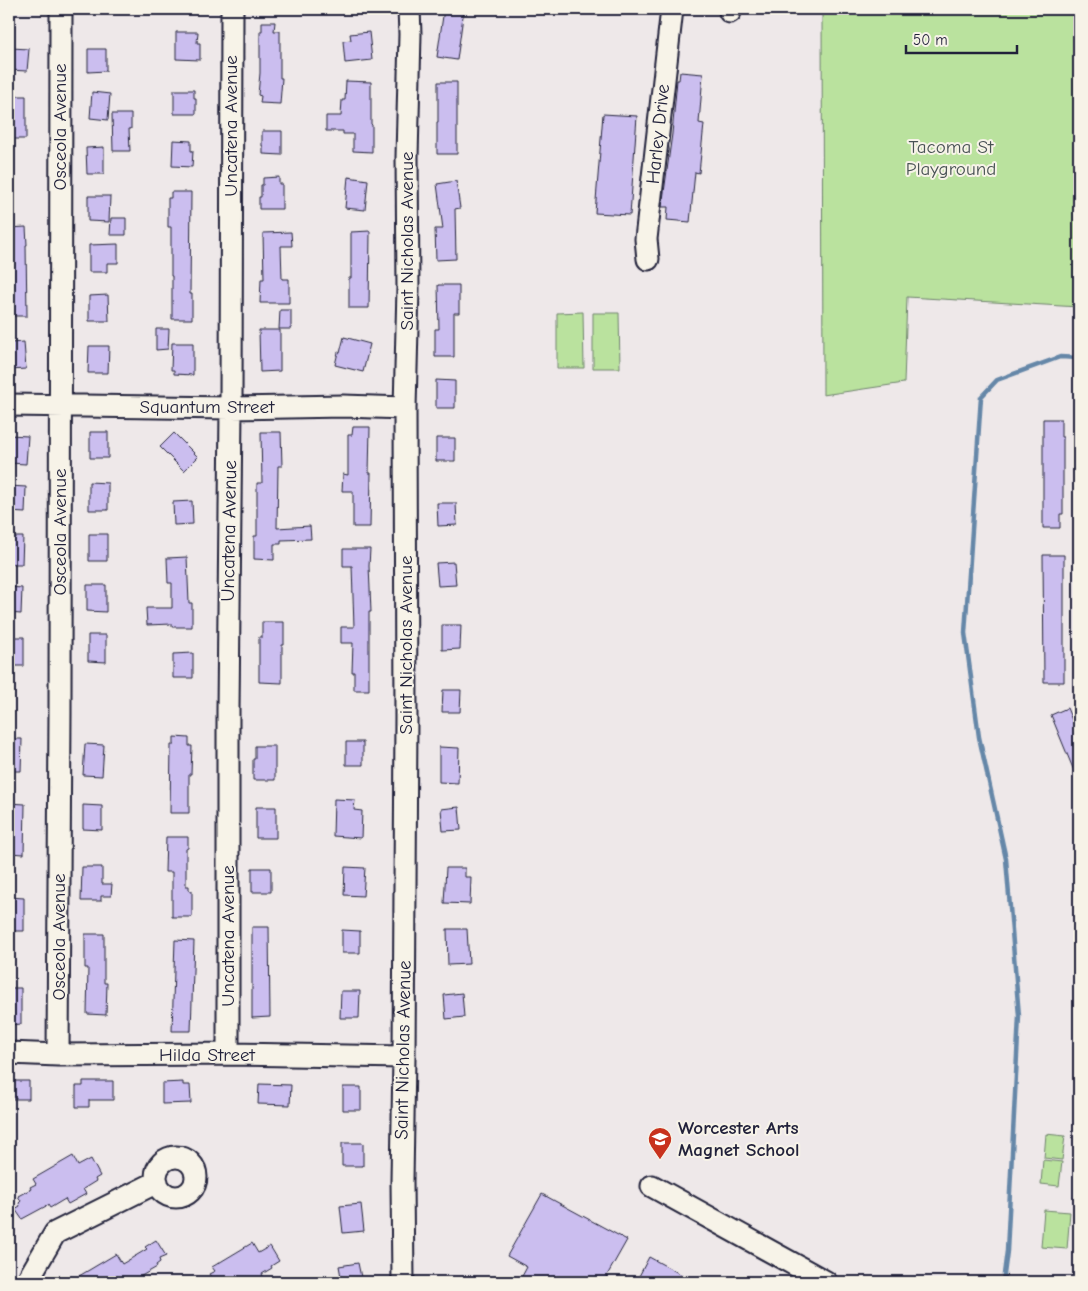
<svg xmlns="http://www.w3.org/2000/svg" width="1088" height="1291" font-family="'Comic Neue',sans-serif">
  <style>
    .green { fill: #bae29e; stroke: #6e826c }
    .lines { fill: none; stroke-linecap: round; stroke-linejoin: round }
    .stream { stroke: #6587a8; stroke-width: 4.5 }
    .building { fill: #cbbeef; stroke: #22223b }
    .minor-casing { stroke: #22223b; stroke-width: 25 }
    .minor { stroke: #f7f3e8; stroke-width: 21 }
    .labels { text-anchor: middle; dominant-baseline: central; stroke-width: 4; stroke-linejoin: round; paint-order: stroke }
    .street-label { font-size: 19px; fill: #22223b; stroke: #f7f3e8 }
    .park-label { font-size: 19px; fill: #485254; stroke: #f7f3e8 }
    .poi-label { font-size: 19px; font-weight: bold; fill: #22223b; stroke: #f7f3e8; text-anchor: start }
  </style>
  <rect width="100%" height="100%" fill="#eee8e9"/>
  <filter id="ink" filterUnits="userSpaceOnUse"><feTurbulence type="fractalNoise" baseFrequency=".02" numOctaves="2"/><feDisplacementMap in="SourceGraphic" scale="10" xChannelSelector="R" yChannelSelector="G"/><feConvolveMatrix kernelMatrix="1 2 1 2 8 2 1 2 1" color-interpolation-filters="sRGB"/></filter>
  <g filter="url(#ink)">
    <path class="green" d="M822 9H1079V307L907 297 904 383 823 395Z
      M583 312 584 368H557V313Z
      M593 313H619L620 368H593Z
      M1046 1134 1065 1136 1062 1160 1044 1158Z
      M1043 1160 1062 1162 1059 1186 1041 1184Z
      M1044 1210 1070 1212 1067 1249 1041 1247Z"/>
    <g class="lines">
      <path class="stream" d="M1003 1282 1007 1251 1019 1016 1006 859 979 737 965 633 981 397 997 380 1060 357 1079 358"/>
    </g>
    <path class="building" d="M444 9H464L457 60 437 57Z
      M262 22H275L274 31H280V78H282L280 104 260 103 261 96 258 95 260 73V31H262Z
      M176 32H198L197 43H200V60L176 59Z
      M369 32 372 60 345 63 343 41 351 40 350 34Z
      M11 48 29 49 27 71 9 70Z
      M88 49H106V71L88 72Z
      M680 72 703 74 699 123 704 124 699 173 695 172 690 222 667 220 668 207H662L672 134 677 80H679Z
      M346 81 371 82V124L372 125V152L353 151V134H343V131H326V116H341L342 100H345Z
      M438 82H457V154H437V122H438Z
      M174 90H194V98H196V114H174Z
      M92 92 110 94 108 120 90 118Z
      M9 96H26V139H9Z
      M112 114H131V129H129L130 151H113Z
      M603 114 637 116 630 215 595 213Z
      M262 131H282V155L263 154V146H262Z
      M173 140 191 141V151H193L192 167 172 166Z
      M104 147V174H87L86 148Z
      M279 177V184H282V209H259V197H261V185H263V178Z
      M348 177 368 180 365 210 345 208Z
      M456 181 460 208 455 209 456 259 436 260 435 229H443L437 184Z
      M171 192H191L190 294H192V319H172V276H171V227H168V198H171Z
      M88 196H110L109 222 88 221Z
      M111 218H126V235H110Z
      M26 227 27 245H26L27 316H9V228Z
      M370 231 369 308H349V278H351V232Z
      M291 232 292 246H281L282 279H289V303H260L261 279H264L263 233Z
      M118 244V263H107V272H89V245Z
      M438 285H459V313H454V357H435V329H439Z
      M108 295 109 321H89V296Z
      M280 310H291V329H279Z
      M156 329H169L168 349 156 350Z
      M259 330H280V371L260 372Z
      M344 337 370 344 363 372 335 365 338 352 340 353Z
      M24 342 26 369 9 370V343Z
      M172 343H193V375L174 374V370H171Z
      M89 346H109L108 373H88Z
      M436 380 455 381V408H436Z
      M1043 419H1061V437H1063V514H1060V528H1043Z
      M353 427H370L369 473H371L370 527H353V491H342L343 474 348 475V435H352Z
      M90 432H108V458H90Z
      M261 432H281L282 466H278L277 528 310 526 311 539 281 540V544H274V560L254 559V536H257V483H262Z
      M174 433 198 457 184 471 160 447Z
      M9 435 28 436 26 464 9 463Z
      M436 438H455V461H436Z
      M89 482 108 483V510H89Z
      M9 486 26 487 25 513 9 512Z
      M192 501 193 524 174 525 173 502Z
      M437 503H456L457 525 438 526Z
      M89 534H107V561H89Z
      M9 537H23L22 564H9Z
      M343 549H370L369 566 371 612H369V690H354V672H352L353 643H341V627H354L352 566H343Z
      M1043 555H1064V682H1044Z
      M187 557 189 603H192V627H172V624L147 625 146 608H172V583H168L167 558Z
      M454 562 456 585 438 586 436 563Z
      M87 585H106V612L87 611Z
      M9 587 22 588 21 614 9 613Z
      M262 622H284V645H282V683L259 682V637H262Z
      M442 625H461L460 649 442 650Z
      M88 635H106V662L88 661Z
      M9 637H24V666H9Z
      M193 653V678H173V654Z
      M443 690H461L460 712H442Z
      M1067 708 1079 737V783L1051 715Z
      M174 737 189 738V746H192L191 774H189V813H170L171 745H174Z
      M9 739H22L21 771H9Z
      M346 742H363V765H346Z
      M85 744 104 745 102 776 83 775Z
      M255 746H275V780H253V759H255Z
      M439 747 459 748 458 783 439 782Z
      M334 799 355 800 354 810 362 811 361 838 333 836Z
      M9 803 25 804 24 854 9 853Z
      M83 805 102 806V830L83 829Z
      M256 807H276V838H256Z
      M459 807 461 830 443 831 441 809Z
      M166 837H188V848L186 849V886H189V891H192V917H172V872H165Z
      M82 867H102V884H112L111 896H101V901H81Z
      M345 867 365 868 363 896 344 895Z
      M252 868H271V892H252Z
      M446 868H465V877H471L470 904 444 903Z
      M9 897 24 898V931H9Z
      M252 927H269L270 1017 252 1018Z
      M447 929H467L469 964 448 965Z
      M342 930 360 931V953H342Z
      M85 934H104V983H107L106 1015 87 1014 88 968H85Z
      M175 940 194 941 191 1031H172Z
      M9 988H21V1024L9 1025Z
      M341 991H360L359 1018H340Z
      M462 993 464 1017 446 1019 444 995Z
      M9 1081H29V1099H9Z
      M83 1081H113V1100H89V1107H76V1086H83Z
      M183 1082V1085H190L191 1103 162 1104V1083Z
      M259 1084 291 1085 290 1105 258 1104Z
      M343 1087H361V1110H343Z
      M342 1143H363V1166H342Z
      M73 1156 78 1166 91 1159 100 1176 95 1179 96 1181 83 1189 86 1194 68 1204 65 1199 50 1208 48 1205 22 1219 15 1209 20 1206 19 1203 21 1201 18 1196 31 1189 30 1187 36 1184 33 1179Z
      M542 1194 627 1240 605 1279H603L601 1282H519L527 1267 507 1256Z
      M361 1204 364 1231 343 1233 340 1206Z
      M156 1240 166 1256 159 1259 160 1262 156 1265 157 1267 131 1282H69L116 1254 122 1264 147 1249 145 1247Z
      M252 1243 258 1253 270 1246 279 1261 271 1266 272 1268 262 1274 263 1276 253 1282H214L209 1274 215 1271 212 1267Z
      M649 1257 695 1282H636Z
      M358 1263 362 1282H342L339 1266Z"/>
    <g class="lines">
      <g class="minor-casing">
        <path id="minor" d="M730 12V9
          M648 259 646 239 672 9
          M9 405 231 408 343 406 405 408
          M9 1053 58 1055 228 1054 404 1057
          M228 1054V711L231 408 232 9
          M58 1055 60 712 61 9
          M156 1177a20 20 0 1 1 40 0a20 20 0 1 1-40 0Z
          M652 1186 826 1282
          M32 1282 30 1276 55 1233 157 1182
          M403 1282 402 1181 404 1057 406 717 405 408 408 288 407 157 410 34 409 9"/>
      </g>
      <use href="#minor" class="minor"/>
    </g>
  </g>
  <defs>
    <g id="school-pin" transform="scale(1.25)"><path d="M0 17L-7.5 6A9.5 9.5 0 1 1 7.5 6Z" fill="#c8321e" stroke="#f7f3e8"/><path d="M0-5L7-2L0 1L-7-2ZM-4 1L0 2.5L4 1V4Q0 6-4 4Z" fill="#fff"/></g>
  </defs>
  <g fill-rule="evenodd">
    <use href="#school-pin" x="660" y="1139"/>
  </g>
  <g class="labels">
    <g class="street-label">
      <text transform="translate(231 126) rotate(-90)">Uncatena Avenue</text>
      <text transform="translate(60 127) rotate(-90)">Osceola Avenue</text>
      <text transform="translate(658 134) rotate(-84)">Harley Drive</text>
      <text transform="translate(407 241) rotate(-90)">Saint Nicholas Avenue</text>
      <text x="207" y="407">Squantum Street</text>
      <text transform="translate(229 531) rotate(-89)">Uncatena Avenue</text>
      <text transform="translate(60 532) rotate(-90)">Osceola Avenue</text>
      <text transform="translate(406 645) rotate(-90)">Saint Nicholas Avenue</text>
      <text transform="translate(228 936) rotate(-90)">Uncatena Avenue</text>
      <text transform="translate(59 937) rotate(-90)">Osceola Avenue</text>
      <text transform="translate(403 1050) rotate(-89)">Saint Nicholas Avenue</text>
      <text x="207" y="1055">Hilda Street</text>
    </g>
    <g class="park-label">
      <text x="951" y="147">Tacoma St<tspan x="951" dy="22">Playground</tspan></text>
    </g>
    <g class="poi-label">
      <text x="678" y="1128">Worcester Arts<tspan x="678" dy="22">Magnet School</tspan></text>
    </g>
  </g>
  <rect width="1088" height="1291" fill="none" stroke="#f7f3e8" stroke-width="30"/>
  <rect x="15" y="15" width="1058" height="1261" fill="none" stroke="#22223b" stroke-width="2" filter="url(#ink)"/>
  <path d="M906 45v8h111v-8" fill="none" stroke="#22223b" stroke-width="2.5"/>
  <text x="913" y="45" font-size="15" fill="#22223b" stroke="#f7f3e8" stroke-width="4" paint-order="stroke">50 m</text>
</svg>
